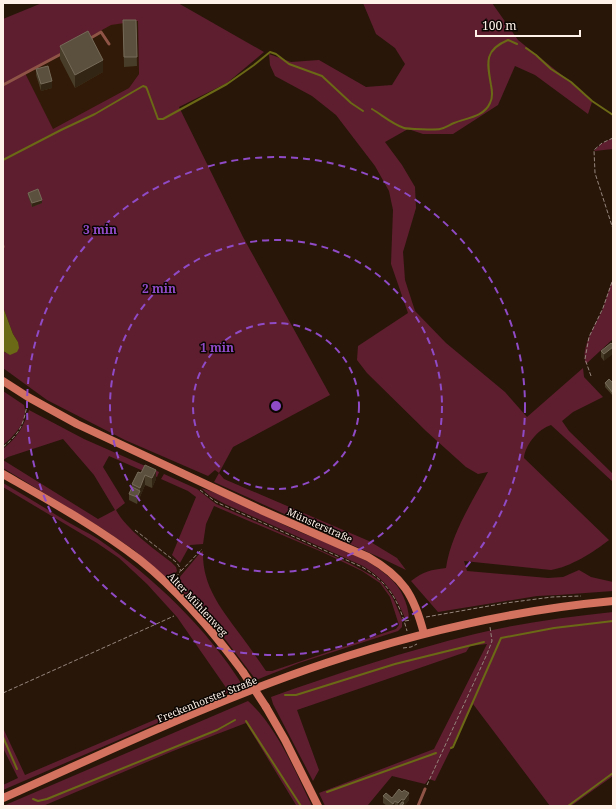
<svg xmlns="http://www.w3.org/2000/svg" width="616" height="809" font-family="'Noto Serif',serif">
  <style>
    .built { fill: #311a07 }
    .green { fill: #5e1e2f; fill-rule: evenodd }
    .water { fill: #6b6915 }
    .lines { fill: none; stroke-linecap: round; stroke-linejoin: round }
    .stream { stroke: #6b6915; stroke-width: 2 }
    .path { stroke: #95857b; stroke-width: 1; stroke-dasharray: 4 2; stroke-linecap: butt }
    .lane { stroke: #905447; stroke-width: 3 }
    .secondary { stroke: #d3725e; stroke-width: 8 }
    .secondary-bridge { stroke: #d3725e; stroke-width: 8 }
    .wall { fill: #483d28 }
    .shaded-wall { fill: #332513 }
    .building { fill: #5b503d; stroke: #756a58 }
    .ring { fill: none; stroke: #8f4ac5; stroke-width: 2; stroke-dasharray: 7 5 }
    .labels { text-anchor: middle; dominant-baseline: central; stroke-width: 3; stroke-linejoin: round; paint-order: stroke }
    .street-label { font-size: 10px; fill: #fff2e9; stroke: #0b0502 }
    .centre { fill: #8f4ac5; stroke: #0b0502; stroke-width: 2 }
    .ring-label { font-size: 12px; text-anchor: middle; font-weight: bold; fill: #8f4ac5; stroke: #0b0502; stroke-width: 3; stroke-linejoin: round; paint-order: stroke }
  </style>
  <rect width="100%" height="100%" fill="#281609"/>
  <path class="built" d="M138 21 139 74 129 88 53 130 25 73 111 24Z"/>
  <path class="green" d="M42 3H178L264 52 227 83 179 107 243 237 330 395 233 447 219 473 224 479 369 541 397 558 406 570 381 558 214 482 219 473 215 470 208 476 125 440 47 400 3 368V351L6 353 18 342 13 334 3 307V19ZM138 21 139 74 129 88 53 129 25 73 111 25Z
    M363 3H492L518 40 578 88 592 102 588 114 535 75 515 66 498 105 453 134H423L408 129 385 142 402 165 415 187 416 208 403 252 405 280 415 311 446 343 505 392 527 417 583 368 584 377 603 397 573 412 562 421 569 431 613 474V482L551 425C538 429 525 445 524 458L609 540C594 552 570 567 551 570L464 561 467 571 548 578 563 577 579 570 591 577 613 582V591L558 595 537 596 438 612 411 581C424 571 431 570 446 568 451 534 472 502 488 472L478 474 466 467 426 431 367 373 357 360 358 346 408 313 391 264 393 210 389 191 375 166 336 115 312 96 275 76 270 65 269 54 291 62 319 60 366 87 392 85 405 64 395 48 376 34Z
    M613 138V149L594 151 601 144Z
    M613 278V339L586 364C580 349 595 325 602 311 606 300 609 289 613 278Z
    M3 391 24 405C29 421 14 436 3 445Z
    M29 410 84 439 159 472 157 477 109 456 103 467 125 503 116 510C126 529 154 549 171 562L176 567 177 571 171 578 165 577 134 550 100 527 3 468V460L98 519 115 510 94 475 63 439 8 457 3 460V449C17 438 24 426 29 410Z
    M164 474 197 489 216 504 349 563 373 576 382 583 393 598 402 619V627L398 631 299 663 256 680 215 626 177 586 176 583 179 578 200 553 203 551C202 585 220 607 239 633 248 645 257 658 266 671H272L396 629 399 625 390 597 380 583 362 571 322 552 214 506 206 524 203 544 190 545 180 563 172 555 196 497 188 491 161 479Z
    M3 483C24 495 45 508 66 521 76 527 87 532 98 539 153 577 207 628 243 686L3 790V785L18 778 3 748V728L25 775 227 689 177 617 147 584 119 558 97 543 3 487Z
    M201 488C233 498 264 516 295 530 327 544 364 554 390 578 401 588 408 603 409 618H405C395 594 386 580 363 566L225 504 210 496Z
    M613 612V776L571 806H550L473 704 435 781 429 779 425 784 392 776 368 805 369 806H325L319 793 434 749 487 644 470 646 466 652 297 710 319 770 313 781 273 704 271 697C338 673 406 651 475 634 520 623 567 617 613 612Z
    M248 701C277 727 295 771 312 806H293L296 805 246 723 173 751 43 806H3Z"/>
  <path class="water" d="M3 307 13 334 18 342 19 348 17 352 10 355 3 351Z"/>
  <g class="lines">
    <path class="stream" d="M526 48 536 55 551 69 571 82 592 101 613 115
      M372 109C382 115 392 124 404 128 406 129 437 130 440 129 445 128 449 125 454 123 466 118 484 117 490 103 493 98 492 90 491 85 487 62 484 50 508 40L517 44
      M3 160 61 130 95 114 143 86 146 87 147 89 158 119H163L227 84 254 65 270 52 276 54 289 64 322 76 351 103 363 111
      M285 695H296L395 664 484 642
      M246 721 301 806
      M3 737 17 769
      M451 748 453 747 501 638 554 628 613 621
      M327 792 436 753
      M33 799 38 801 47 799 217 730 235 720
      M568 806 613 773"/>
    <path class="path" d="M613 138 602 143 594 150 595 173 613 229
      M591 376 585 359 589 337 603 308 613 279
      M3 447C20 433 23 426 27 405
      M200 490 216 502 362 567C389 583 399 601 407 631
      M135 530 176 562C183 571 181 571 174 579
      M181 571 202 549
      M426 617 506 603 552 597 581 596
      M405 621 411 620
      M403 648 411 647 417 644
      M3 693 174 616
      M427 785 487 654 492 641 490 627"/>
    <path class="lane" d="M89 39 101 32 109 44
      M3 85 63 53
      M3 246V247
      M418 806 425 789"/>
    <path class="secondary" d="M3 381 28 397 77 424 261 510 368 557C403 577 414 595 424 634
      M3 474C50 501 97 527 140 560 180 592 213 631 243 672
      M266 707 285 740 318 806
      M3 798C109 751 215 700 326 663 419 632 515 610 613 601"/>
    <path class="secondary-bridge" d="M243 672 266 707"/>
  </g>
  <path class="wall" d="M123 20H136L137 66 124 67Z
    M60 46 103 72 75 88 60 59Z
    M36 69 52 88 41 91 36 75Z
    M28 193 42 203 32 207 28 196Z
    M611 343 604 361 601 357V351Z
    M605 383H613V396L605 387Z
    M138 472 156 479 152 488 145 485 137 504 129 500V494L132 487V484Z
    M399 789 409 800 404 806H387L383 803V796L392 798Z"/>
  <path class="shaded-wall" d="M103 60V72L75 88V75Z
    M52 81V88L41 91V84Z
    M42 200V203L32 207V203Z
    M613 347V354L604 361V354Z
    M156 470V479L152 488V478Z
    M145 475V485L140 497V488Z
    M140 491V497L137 504V497Z
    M409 793V800L404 806V800Z
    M402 799V805L401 806H398V803Z
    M395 801V806H393V804Z"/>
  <path class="building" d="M123 20H136L137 57H124Z
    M88 31 103 60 75 75 60 46Z
    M48 66 52 81 41 84 36 69Z
    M38 189 42 200 32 203 28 193Z
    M611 343 613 345V347L604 354 601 351Z
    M609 379 613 383V393L605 383Z
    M145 465 156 470 152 478 145 475 140 488 132 484 138 472 141 473Z
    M132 487 140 491 137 497 129 494Z
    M399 789 402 792 404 790 409 793 404 800 402 799 398 803 395 801 393 804 383 796 386 793 392 798Z
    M402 802 404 803 401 806H399Z"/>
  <g class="ring">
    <circle cx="276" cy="406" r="83"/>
    <circle cx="276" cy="406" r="166"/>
    <circle cx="276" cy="406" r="249"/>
  </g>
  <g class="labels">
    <g class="street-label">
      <text transform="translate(320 525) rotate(24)">Münsterstraße</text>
      <text transform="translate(198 604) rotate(47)">Alter Mühlenweg</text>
      <text transform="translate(207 699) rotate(-22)">Freckenhorster Straße</text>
    </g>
  </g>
  <circle cx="276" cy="406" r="6" class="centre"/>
  <g class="ring-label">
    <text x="100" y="234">3 min</text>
    <text x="159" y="293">2 min</text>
    <text x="217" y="352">1 min</text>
  </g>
  <rect width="616" height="809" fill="none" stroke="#fff2e9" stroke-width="8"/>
  <path d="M476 30v6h104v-6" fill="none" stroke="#fff2e9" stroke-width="2"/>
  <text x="482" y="30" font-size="12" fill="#fff2e9" stroke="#0b0502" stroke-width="3" paint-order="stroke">100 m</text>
</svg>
